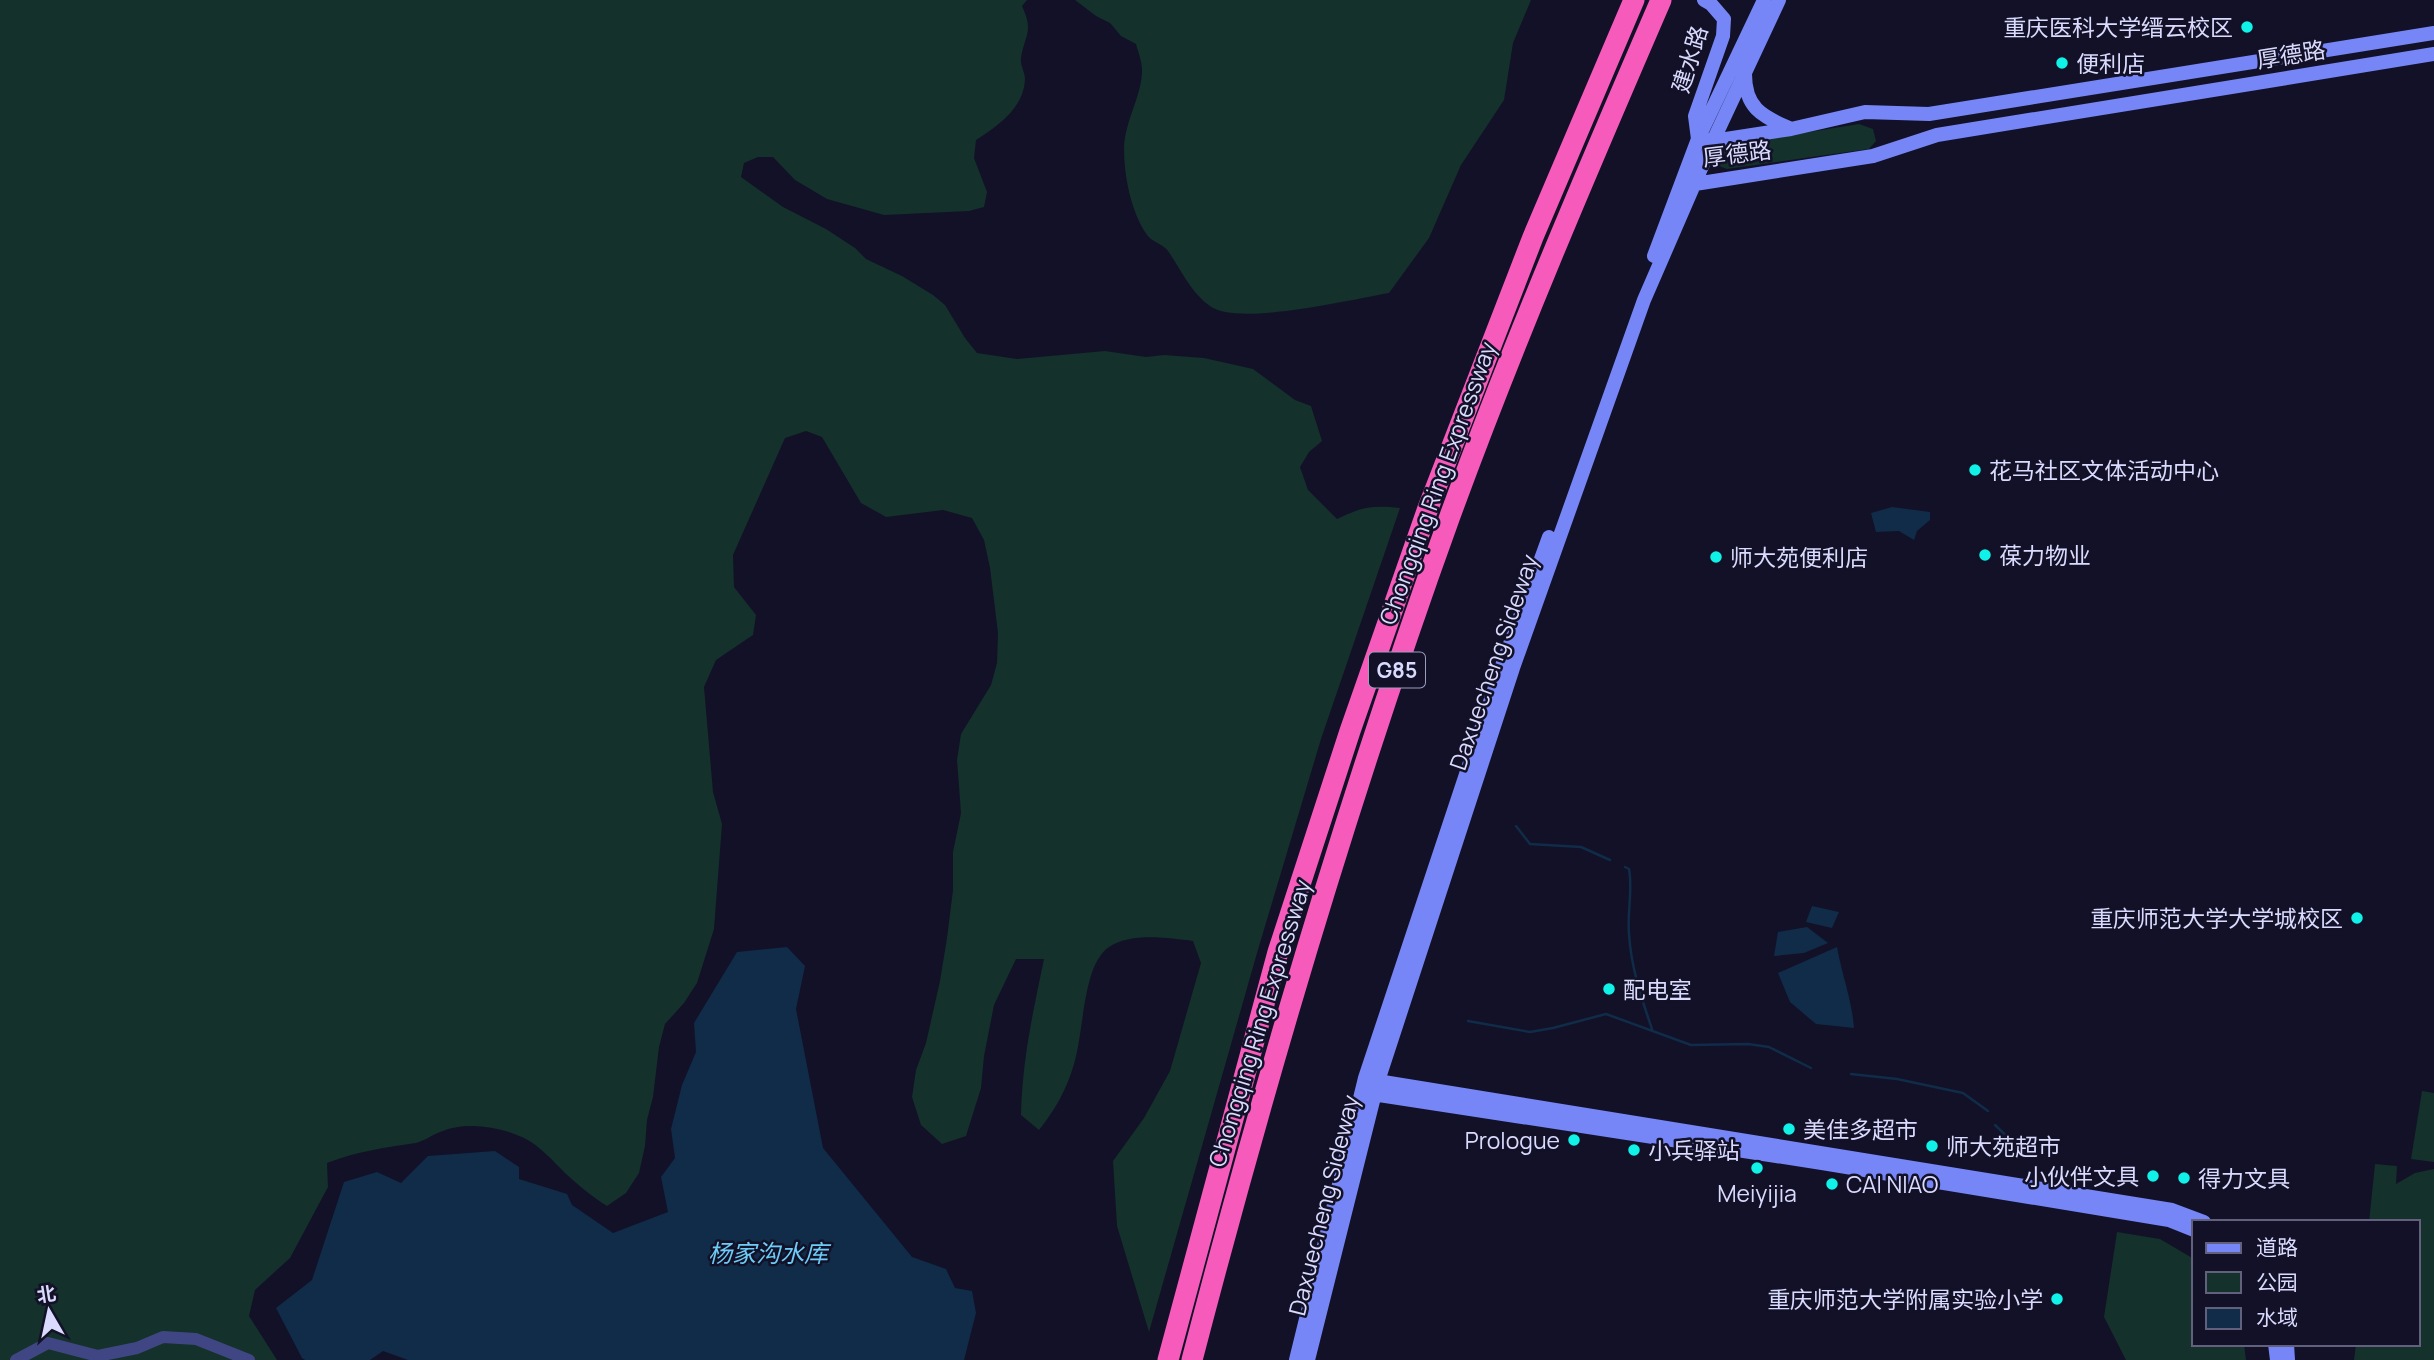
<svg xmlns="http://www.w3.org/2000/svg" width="2434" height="1360" font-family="Manrope,'Noto Sans SC',sans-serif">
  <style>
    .green { fill: #14312b }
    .water { fill: #102c48 }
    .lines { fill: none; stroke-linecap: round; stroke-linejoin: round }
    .stream { stroke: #102c48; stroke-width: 2.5 }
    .street { stroke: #3f4683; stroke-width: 12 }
    .secondary { stroke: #7686f7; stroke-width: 14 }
    .highway { stroke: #f65bbc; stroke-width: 21 }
    .poi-dot { fill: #10f2e7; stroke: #121127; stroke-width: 2.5 }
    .labels { text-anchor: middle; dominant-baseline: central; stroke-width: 5; stroke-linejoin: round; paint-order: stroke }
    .shield { fill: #121127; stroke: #9d9ebd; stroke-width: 2 }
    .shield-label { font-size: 21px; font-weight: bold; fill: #d9dafd }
    .poi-label { font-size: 23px; fill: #d9dafd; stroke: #121127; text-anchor: start }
    .street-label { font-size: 23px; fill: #d9dafd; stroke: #121127 }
    .water-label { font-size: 24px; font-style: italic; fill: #6dccf7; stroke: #121127 }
  </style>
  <rect width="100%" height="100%" fill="#121127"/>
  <path class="green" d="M0 0H1027L1022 6C1034 32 1025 34 1021 58 1020 65 1025 72 1025 79 1024 108 998 126 976 140L974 158 987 192 984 207 969 211 884 215 827 199 795 180 773 157H758L744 163 741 177 783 207 826 229 855 248 866 259 902 276 933 295 945 305 965 338 977 353 1017 359 1105 351 1146 357 1164 355 1204 358 1253 369 1295 400 1311 406 1322 441 1309 452 1300 467 1308 490 1337 519C1362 507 1371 505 1400 508L1321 739 1257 953 1149 1332 1117 1226 1113 1161 1144 1118 1170 1071 1201 963 1193 941C1166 938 1120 930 1101 955 1083 978 1083 1035 1074 1064 1067 1089 1055 1110 1039 1130L1021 1115C1022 1062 1033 1011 1044 959H1016L994 1005 984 1056 981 1088 966 1136 942 1144 921 1125 912 1097 916 1070 926 1043 940 981 947 938 953 890V852L961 813 957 760 961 734 991 685 997 663 998 633 990 568 984 540 972 518 943 510 886 517 861 503 822 437 806 431 785 438 733 555 734 587 756 615 753 635 716 660 704 687 713 792 722 824 714 929 697 983 684 1003 665 1024 659 1047 653 1097 647 1120 645 1146 639 1173 626 1193 607 1206C591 1196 578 1185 565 1173 552 1160 540 1146 524 1138 499 1126 465 1121 440 1132 432 1135 424 1141 416 1143 383 1148 358 1151 327 1163L328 1187 290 1258 255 1290 249 1316 277 1360H0Z
    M1075 0H1531L1513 43 1504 100 1461 165 1429 238 1389 293C1353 299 1238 327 1210 306 1191 293 1180 268 1168 251 1163 244 1152 242 1147 235 1131 212 1124 176 1124 148 1125 120 1142 96 1142 70 1142 61 1138 52 1136 44L1121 36 1110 23 1096 16Z
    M1859 124 1873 129 1876 141 1869 149 1727 169 1719 166 1718 154 1728 145Z
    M2422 1091 2434 1093V1162L2411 1159Z
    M2375 1164 2397 1166 2396 1184 2415 1173 2434 1169V1360H2354L2356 1344H2418V1222H2369Z
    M2117 1232 2160 1239 2194 1259V1344H2244L2246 1360H2126L2104 1317Z"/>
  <path class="water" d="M1892 507 1930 512V520L1917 531 1914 540 1899 531 1876 532 1871 513Z
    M1812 906 1839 912 1832 928 1806 922Z
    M1807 927 1828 943 1804 953 1774 956 1778 932Z
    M787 947 805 966 796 1009 823 1148 912 1257 946 1269 955 1288 972 1291 976 1313 964 1360H408L383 1351 370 1360H305L302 1358 276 1308 312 1280 344 1182 377 1172 401 1183 428 1156 495 1151 519 1167V1179L567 1194 572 1205 613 1233 668 1212 661 1177 675 1158 671 1129 682 1085 696 1052 694 1023 737 952Z
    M1837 947C1842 975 1852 1000 1854 1028L1816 1024 1790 1002 1778 973Z"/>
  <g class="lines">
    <path class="stream" d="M1516 826 1530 844 1581 847 1610 860
      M1625 867 1629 869C1633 891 1627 911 1629 934 1631 967 1641 997 1652 1029
      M1468 1021 1530 1032 1553 1028 1606 1014 1691 1045 1748 1044 1769 1047 1811 1068
      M1851 1074 1897 1079 1963 1093 1988 1111
      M1995 1125 2020 1149"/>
    <path class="street" d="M16 1360 48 1343 98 1356 137 1348 163 1337 196 1339 249 1360"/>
    <path class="secondary" d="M1745 74C1745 107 1761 116 1789 128
      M1698 139 1695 116 1723 36 1724 19 1711 4 1704 0
      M1706 140 1713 141 1791 129 1865 112 1929 114 2434 33
      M1696 177 1695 184 1873 156 1937 135 2434 54
      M1654 256 1698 139 1764 0
      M1371 1080 2172 1210 2204 1222
      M1366 1093 1822 1163 2169 1220 2194 1230
      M2275 1344 2277 1360
      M2287 1344 2288 1360
      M1296 1360 1365 1078 1502 666 1549 537
      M1308 1360 1378 1081 1513 668 1644 300 1713 141 1779 0"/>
    <path class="highway" d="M1168 1360 1278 952 1350 731 1428 508 1533 237 1634 0
      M1192 1360C1266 1076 1350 792 1450 516 1514 341 1587 171 1661 0"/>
  </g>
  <g class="poi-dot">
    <circle cx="2247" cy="27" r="7"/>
    <circle cx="2062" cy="63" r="7"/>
    <circle cx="1975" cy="470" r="7"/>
    <circle cx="1985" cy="555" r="7"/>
    <circle cx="1716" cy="557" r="7"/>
    <circle cx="2357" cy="918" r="7"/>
    <circle cx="1609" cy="989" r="7"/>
    <circle cx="1789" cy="1129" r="7"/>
    <circle cx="1574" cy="1140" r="7"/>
    <circle cx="1932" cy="1146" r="7"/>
    <circle cx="1634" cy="1150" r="7"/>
    <circle cx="1757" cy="1168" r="7"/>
    <circle cx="2153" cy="1176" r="7"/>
    <circle cx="2184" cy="1178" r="7"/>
    <circle cx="1832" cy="1184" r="7"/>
    <circle cx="2057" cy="1299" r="7"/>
  </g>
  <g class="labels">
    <rect class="shield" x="1369" y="652.5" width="56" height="35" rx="5"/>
    <g class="shield-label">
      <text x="1397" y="670">G85</text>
    </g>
    <g class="poi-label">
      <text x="2233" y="27" text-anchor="end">重庆医科大学缙云校区</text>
      <text x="2076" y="63">便利店</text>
      <text x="1989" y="470">花马社区文体活动中心</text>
      <text x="1999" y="555">葆力物业</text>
      <text x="1730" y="557">师大苑便利店</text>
      <text x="2343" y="918" text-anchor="end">重庆师范大学大学城校区</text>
      <text x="1623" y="989">配电室</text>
      <text x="1803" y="1129">美佳多超市</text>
      <text x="1560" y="1140" text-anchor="end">Prologue</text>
      <text x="1946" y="1146">师大苑超市</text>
      <text x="1648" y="1150">小兵驿站</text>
      <text x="2139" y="1176" text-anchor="end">小伙伴文具</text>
      <text x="2198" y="1178">得力文具</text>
      <text x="1846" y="1184">CAI NIAO</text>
      <text x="1757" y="1193" text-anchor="middle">Meiyijia</text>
      <text x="2043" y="1299" text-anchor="end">重庆师范大学附属实验小学</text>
    </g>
    <g class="street-label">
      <text transform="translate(2291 54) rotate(-9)">厚德路</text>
      <text transform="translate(1689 59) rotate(-73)">建水路</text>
      <text transform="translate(1737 153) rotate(-7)">厚德路</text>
      <text transform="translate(1437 483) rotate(-70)">Chongqing Ring Expressway</text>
      <text transform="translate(1493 662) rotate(-71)">Daxuecheng Sideway</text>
      <text transform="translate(1259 1023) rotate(-73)">Chongqing Ring Expressway</text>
      <text transform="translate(1323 1205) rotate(-76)">Daxuecheng Sideway</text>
    </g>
    <g class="water-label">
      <text x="768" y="1252">杨家沟水库</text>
    </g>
  </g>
  <rect x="2192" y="1220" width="228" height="126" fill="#121127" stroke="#62617d" stroke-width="2"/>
  <rect x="2206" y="1243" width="35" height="10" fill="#7686f7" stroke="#62617d" stroke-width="2"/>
  <text x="2256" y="1255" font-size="21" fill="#d9dafd">道路</text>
  <rect x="2206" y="1272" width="35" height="21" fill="#14312b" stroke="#62617d" stroke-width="2"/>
  <text x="2256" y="1290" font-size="21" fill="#d9dafd">公园</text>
  <rect x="2206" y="1308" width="35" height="21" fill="#102c48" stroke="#62617d" stroke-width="2"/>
  <text x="2256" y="1325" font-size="21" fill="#d9dafd">水域</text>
  <g transform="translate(49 1311) rotate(351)" stroke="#121127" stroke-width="5" paint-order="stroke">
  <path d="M0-5L12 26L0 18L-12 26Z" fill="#d9dafd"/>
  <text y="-10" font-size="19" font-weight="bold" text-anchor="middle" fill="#d9dafd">北</text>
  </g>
</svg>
